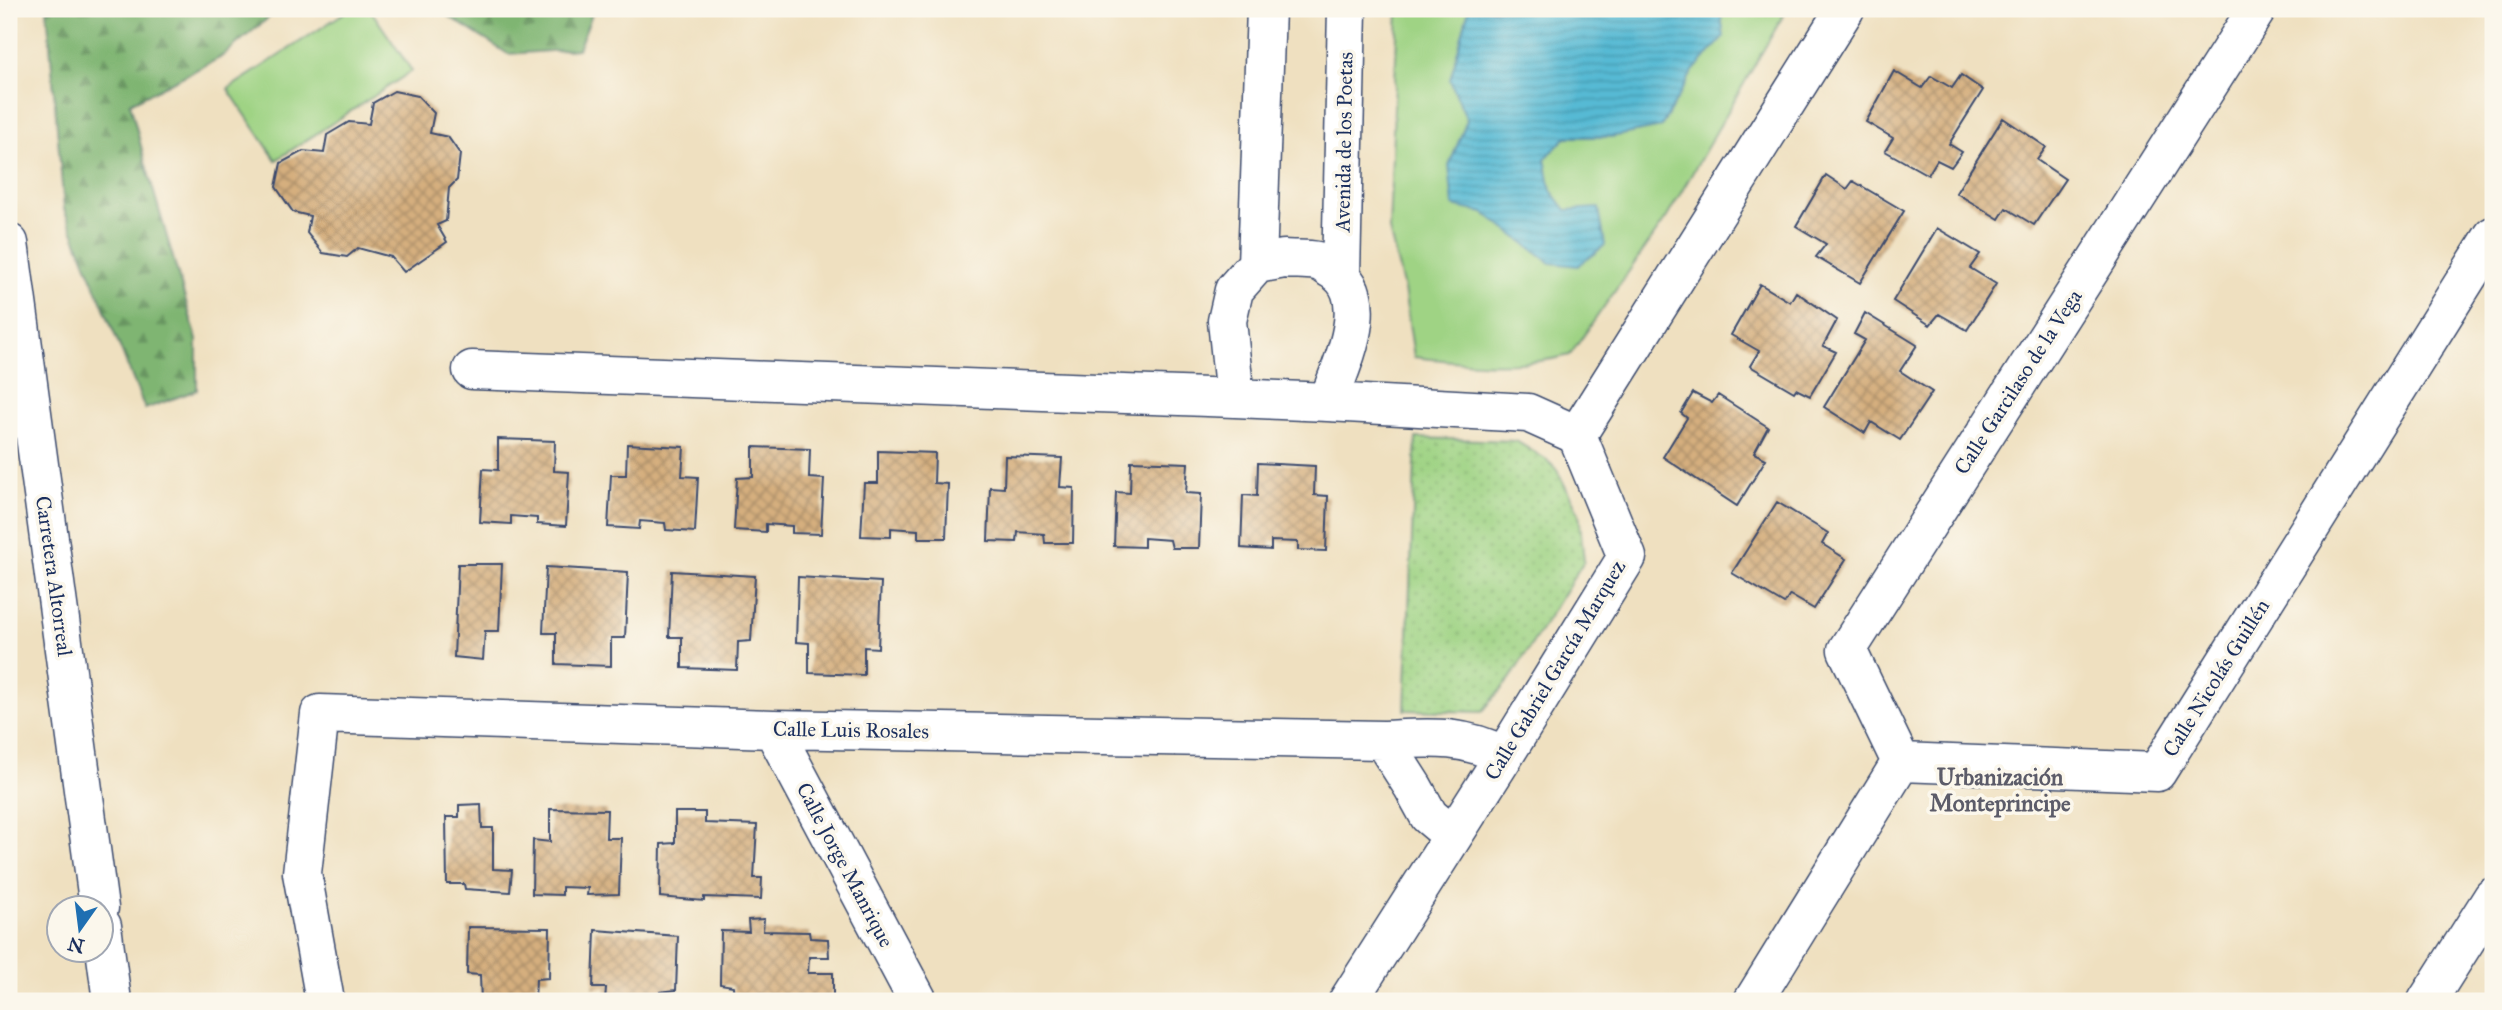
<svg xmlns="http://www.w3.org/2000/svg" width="2502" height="1010" font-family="'IM FELL Great Primer',serif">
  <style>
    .grass { fill: #9fd384; stroke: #5d8171; stroke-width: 2 }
    .forest { fill: url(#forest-firs); stroke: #4d7268; stroke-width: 2 }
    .park { fill: url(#park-dots); stroke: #5d8171; stroke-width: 2 }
    .water { fill: url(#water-rules); stroke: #387499; stroke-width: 2 }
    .building { fill: url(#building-cross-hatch) }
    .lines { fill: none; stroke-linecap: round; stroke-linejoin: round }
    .minor-casing { stroke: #3b4a6d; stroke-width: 41 }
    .minor { stroke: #fff; stroke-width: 38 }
    .labels { text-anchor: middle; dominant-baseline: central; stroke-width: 7; stroke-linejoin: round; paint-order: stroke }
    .street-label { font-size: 21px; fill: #1b2f5e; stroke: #fbf7ec }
    .neighbourhood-label { font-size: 23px; font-weight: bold; fill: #5c5c69; stroke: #fbf7ec }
  </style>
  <defs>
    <pattern id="forest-firs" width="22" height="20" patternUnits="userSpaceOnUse" patternTransform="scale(1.75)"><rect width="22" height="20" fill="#7fb572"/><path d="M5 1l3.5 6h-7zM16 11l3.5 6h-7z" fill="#679461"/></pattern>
    <pattern id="park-dots" width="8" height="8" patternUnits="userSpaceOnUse" patternTransform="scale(1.75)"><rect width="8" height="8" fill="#9fd384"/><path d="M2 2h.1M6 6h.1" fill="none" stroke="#88b574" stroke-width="1.8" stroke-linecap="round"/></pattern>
    <pattern id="water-rules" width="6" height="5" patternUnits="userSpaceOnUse" patternTransform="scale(1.75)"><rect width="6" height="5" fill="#56bad4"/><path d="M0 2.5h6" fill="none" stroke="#4698af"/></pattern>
    <pattern id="building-cross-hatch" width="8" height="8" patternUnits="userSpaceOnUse" patternTransform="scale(1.75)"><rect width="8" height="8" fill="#d5af7e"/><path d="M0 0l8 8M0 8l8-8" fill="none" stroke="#ac8f6a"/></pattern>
  </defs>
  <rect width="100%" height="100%" fill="#fbf7ec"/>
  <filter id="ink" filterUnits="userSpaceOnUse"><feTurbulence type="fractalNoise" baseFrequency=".0143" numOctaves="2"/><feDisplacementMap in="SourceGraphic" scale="14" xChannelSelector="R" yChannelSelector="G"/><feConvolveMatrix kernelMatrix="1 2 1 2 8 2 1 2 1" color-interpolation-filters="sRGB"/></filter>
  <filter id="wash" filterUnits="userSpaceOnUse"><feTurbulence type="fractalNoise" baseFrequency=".00686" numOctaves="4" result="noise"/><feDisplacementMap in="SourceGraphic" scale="28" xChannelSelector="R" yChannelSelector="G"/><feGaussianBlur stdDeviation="1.57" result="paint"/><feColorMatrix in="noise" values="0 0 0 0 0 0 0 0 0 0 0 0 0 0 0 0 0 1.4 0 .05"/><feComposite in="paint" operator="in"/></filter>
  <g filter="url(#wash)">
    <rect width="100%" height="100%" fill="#efe0c0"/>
    <path class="grass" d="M350 9H370L412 71 276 160 228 89Z
      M1398 9H1787L1667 217 1570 355C1518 369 1467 363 1414 357L1404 289 1389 230Z"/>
    <path class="forest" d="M47 9H279L220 58 130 103 144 158 197 340V390L145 409 64 209Z
      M437 9H594L578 49 508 54Z"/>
    <path class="park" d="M1416 438 1516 441 1547 460 1557 470 1579 513 1584 561 1510 679 1482 712 1405 710Z"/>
    <path class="water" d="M1469 9H1720L1724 37 1693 71 1661 127 1611 137H1566L1545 159 1551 190 1566 210 1599 208 1605 245 1578 266 1551 263 1484 213 1453 206 1449 166 1467 120 1450 80Z"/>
    <g id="blocks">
      <path class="building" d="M1894 71 1922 88 1931 76 1952 88 1961 75 1983 90 1949 144 1962 152 1951 167 1937 160 1928 175 1885 151 1893 138 1866 122Z
        M394 91 418 96 434 113 430 133 448 137 460 154 457 180 449 188 446 221 437 225 447 242 404 272 391 257 358 248 347 257 323 253 307 233 310 216 293 212 276 187 281 163 303 151 324 153 327 135 349 122 369 124 373 103Z
        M2003 118 2046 147 2037 160 2065 179 2034 225 2006 208 1999 219 1956 193Z
        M1826 175 1847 189 1853 181 1904 211 1860 283 1816 257 1826 244 1796 226Z
        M1937 228 1980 254 1970 268 1996 284 1967 330 1939 314 1930 325 1893 301Z
        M1760 284 1790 302 1796 292 1837 320 1823 346 1836 352 1810 396 1796 389 1794 392 1750 366 1759 351 1731 335Z
        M1865 313 1917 345 1900 371 1932 392 1900 440 1871 422 1865 433 1824 407 1865 340 1854 334Z
        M1693 393 1712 403 1718 395 1768 427 1754 453 1766 459 1737 506 1663 457 1687 418 1681 413Z
        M498 439 555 441 554 471 569 472 566 526 537 524V518L511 516V524L480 522 483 469 498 470Z
        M627 444 684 447 682 476 698 477 695 532 666 530 665 523 640 521 639 529 608 527 611 475H626Z
        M753 447 810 449 809 478 824 479 821 534 792 533V526L766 524V532L734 530 737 478 753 477Z
        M878 451 935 453 934 483 948 484 946 538H918V530L891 528V537L861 536 864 483H878Z
        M1005 456 1062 458 1060 487 1074 488 1073 543H1045L1044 534 1018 532 1017 542 988 541 990 487 1004 488Z
        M1131 461 1188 463 1186 493 1201 494 1199 548H1172L1170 540 1144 538V547L1114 546 1116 492 1130 493Z
        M1258 463 1315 466 1314 495 1328 496 1326 551 1298 550V542L1271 541V550L1241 548 1243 495 1257 496Z
        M1777 502 1828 533 1822 544 1846 559 1814 609 1790 595 1784 604 1732 573Z
        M458 564H502L499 631H485L483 660 454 657Z
        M546 567 628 572 625 638H611V666L556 664V633H543Z
        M672 571 755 576 751 641 738 642 737 670 682 668V637H669Z
        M798 577 881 582 878 648 864 647V675L809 673V643L796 642Z
        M481 804 482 828H493V869L512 870 510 892 465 889 464 884H447L446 817H459V805Z
        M550 809 607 810 606 838H621L619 894 587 895 588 888 562 887V895L532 894 533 840 550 842Z
        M675 812H705V823L757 825 754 878H762L761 899 704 897V901L660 897 661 844 675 843Z
        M764 919 763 931 809 932 810 938 828 939 829 957H809L808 973H833V1001H734L733 986 720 984 721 931 749 932 748 920Z
        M468 927 550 928 549 978 536 979 535 1001H481L480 975 467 974Z
        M595 930 678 936 676 990 660 992V1001H605L606 988H593Z"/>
    </g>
  </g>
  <g filter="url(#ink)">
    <use href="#blocks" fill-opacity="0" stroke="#3b4a6d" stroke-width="2"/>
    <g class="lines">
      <g class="minor-casing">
        <path id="minor" d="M9 243 99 908
          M1284 259C1295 260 1307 259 1317 261 1322 262 1327 266 1331 269 1377 295 1341 365 1328 402L1235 398 1227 321 1234 290 1257 264Z
          M1257 264 1266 9
          M1341 275 1347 9
          M472 370 1235 398
          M1328 402 1528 413 1577 435
          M1577 435 1845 9
          M773 729 918 1001
          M1901 762 2157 772 2493 236
          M1901 762 1847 650 2257 9
          M1453 836 1429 816 1413 787 1383 740C1428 738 1463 734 1504 756
          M102 926 112 1001
          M325 1001 302 873 320 714 773 729 1383 740
          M1348 1001 1504 756 1627 557 1577 435
          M1753 1001 1901 762
          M2427 1001 2493 897"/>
      </g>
      <use href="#minor" class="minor"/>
    </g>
  </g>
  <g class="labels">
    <g class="street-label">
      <text transform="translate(1344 142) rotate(-89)">Avenida de los Poetas</text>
      <text transform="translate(2018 382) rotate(-57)">Calle Garcilaso de la Vega</text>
      <text transform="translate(54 576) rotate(82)">Carretera Altorreal</text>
      <text transform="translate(1555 670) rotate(-59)">Calle Gabriel García Marquez</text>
      <text transform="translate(2216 678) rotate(-58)">Calle Nicolás Guillén</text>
      <text transform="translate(851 730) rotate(1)">Calle Luis Rosales</text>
      <text transform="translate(845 865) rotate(62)">Calle Jorge Manrique</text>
    </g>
    <g class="neighbourhood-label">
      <text x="2000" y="777">Urbanización<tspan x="2000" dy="26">Monteprincipe</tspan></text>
    </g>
  </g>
  <rect width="2502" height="1010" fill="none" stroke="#fbf7ec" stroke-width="35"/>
  <g transform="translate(80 929) rotate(194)"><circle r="33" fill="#fbf7ec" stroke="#a1a7b3" stroke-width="2"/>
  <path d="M0-5L12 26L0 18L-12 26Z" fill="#1f6fb2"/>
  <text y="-10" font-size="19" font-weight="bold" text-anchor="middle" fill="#1b2f5e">N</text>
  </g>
</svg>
